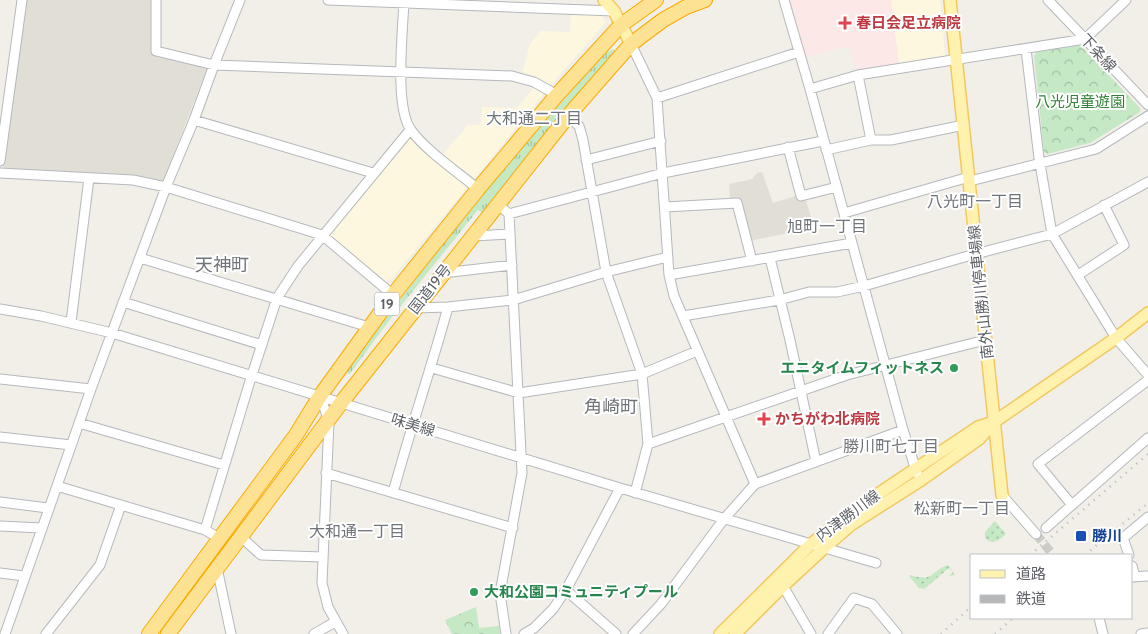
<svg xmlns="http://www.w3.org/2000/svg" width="1148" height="634" font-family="Cabin,'Noto Sans JP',sans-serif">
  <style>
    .commercial { fill: #fef7e0 }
    .education { fill: #e1ded6 }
    .medical { fill: #fce8e6 }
    .grass { fill: url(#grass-tufts) }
    .forest { fill: url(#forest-crowns) }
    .garden { fill: url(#garden-dots) }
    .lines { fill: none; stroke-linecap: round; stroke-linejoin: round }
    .minor-tunnel { stroke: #ccccc8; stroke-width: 9; stroke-dasharray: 9 4.5; stroke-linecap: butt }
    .minor-casing { stroke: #b5b8bc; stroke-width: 11 }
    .major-casing { stroke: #f2c960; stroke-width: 14 }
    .highway-casing { stroke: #f9ab00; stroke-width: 16 }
    .minor { stroke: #fff; stroke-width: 9 }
    .major { stroke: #fff2af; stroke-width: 11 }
    .highway { stroke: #fde293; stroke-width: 14 }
    .rail { stroke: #b6b7b8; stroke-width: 2.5; stroke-dasharray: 1 6; stroke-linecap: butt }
    .health-dot { fill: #e0444e; stroke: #fff; stroke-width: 2 }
    .leisure-dot { fill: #2e9e5b; stroke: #fff; stroke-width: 2 }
    .transit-dot { fill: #1a4fb4; stroke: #fff; stroke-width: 2 }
    .labels { text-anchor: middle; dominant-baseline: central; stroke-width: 4; stroke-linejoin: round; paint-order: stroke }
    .shield { fill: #fff; stroke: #8f9295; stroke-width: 1 }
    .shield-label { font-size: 14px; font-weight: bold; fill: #5f6368 }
    .health-label { font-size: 15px; font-weight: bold; fill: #be3a42; stroke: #fff; text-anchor: start }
    .street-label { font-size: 15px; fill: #5f6368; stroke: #fff }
    .park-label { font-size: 15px; fill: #348238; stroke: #fff }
    .leisure-label { font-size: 15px; font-weight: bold; fill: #27864d; stroke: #fff; text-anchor: end }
    .transit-label { font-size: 15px; font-weight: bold; fill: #164399; stroke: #fff; text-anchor: start }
    .neighbourhood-label { font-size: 16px; fill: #70757a; stroke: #fff }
    .quarter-label { font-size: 18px; fill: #70757a; stroke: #fff }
  </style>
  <defs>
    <pattern id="grass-tufts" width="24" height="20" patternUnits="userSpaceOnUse" patternTransform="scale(1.25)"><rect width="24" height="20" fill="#c5e8c5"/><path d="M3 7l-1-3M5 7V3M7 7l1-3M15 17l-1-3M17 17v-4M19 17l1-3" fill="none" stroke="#a3c0a4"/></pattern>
    <pattern id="forest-crowns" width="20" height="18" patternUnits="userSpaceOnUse" patternTransform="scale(1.25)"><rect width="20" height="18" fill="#c5e8c5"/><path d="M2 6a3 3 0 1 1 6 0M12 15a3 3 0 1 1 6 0" fill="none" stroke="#a3c0a4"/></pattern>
    <pattern id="garden-dots" width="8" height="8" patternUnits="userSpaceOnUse" patternTransform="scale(1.25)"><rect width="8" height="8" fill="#c5e8c5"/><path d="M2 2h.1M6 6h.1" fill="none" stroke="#a3c0a4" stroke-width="1.8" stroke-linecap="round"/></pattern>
  </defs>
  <rect width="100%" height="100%" fill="#f1efe8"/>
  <path class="commercial" d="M891 0H940L945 56 943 58 899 65Z
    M571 13 601 15 606 22 549 87 522 74 530 44 541 31 570 32Z
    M534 87 543 92V95L474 179 443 154 468 125H481L482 107 517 108Z
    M408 139H412L421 149 466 185V189L391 279 386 281 331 237 330 233Z"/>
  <path class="education" d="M27 0H152L153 53 207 66V68L164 180 162 181 140 176 5 169 3 166 25 2Z
    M762 172 773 203 799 195 805 198 813 223 799 231 749 241 739 200 730 201 729 184 752 179 757 173Z"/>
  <path class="medical" d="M789 0H891L899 65 857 72 849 46 805 57Z"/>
  <path class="grass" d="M614 49 615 51 613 56 576 96 482 213 478 210 388 322 350 374 345 373C427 261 513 154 607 52Z"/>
  <path class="forest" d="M1080 45 1140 108V112L1090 143 1048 154 1044 152 1034 56 1037 52Z
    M476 607 479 628 499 626 500 634H452L445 620Z"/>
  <path class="garden" d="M995 521 1006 534C999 540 993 546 985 538V532Z
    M947 565 949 566 955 575 949 576 953 572 949 568 924 589 919 588 909 576 910 575C934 582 929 573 947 565Z"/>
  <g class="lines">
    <path class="minor-tunnel" d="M1036 534 1053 555"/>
    <g class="minor-casing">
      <path id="minor" d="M156 0V51L214 65 512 76 534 82 557 95
        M328 0 614 11
        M404 0C403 30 394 107 411 130 425 150 459 173 478 189
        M784 0 810 89 903 430 917 473
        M1048 0 1148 105
        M631 44 657 98 669 275 674 296 755 484
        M1026 49 1039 158 1052 234 1116 338 1148 375
        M858 75 871 140
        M810 89 858 75 1085 39 1126 0
        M657 98 799 52
        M568 116 579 126 583 140 606 272 642 374 648 444
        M194 120 373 173
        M788 147 801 196 837 187
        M826 150 871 140H891L964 125
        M586 160 661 141
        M0 161 22 0
        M0 173 133 180 166 187 322 235 393 295
        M970 181 1096 149 1148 116
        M499 205 509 214 522 473 500 593 506 634
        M665 207 737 203 752 261
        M844 213 969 177
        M509 214 663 173 823 141
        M473 236 510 234
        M140 258 369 327
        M770 258 790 340 816 462
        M443 273 512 265
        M669 275 852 243
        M1078 275 1124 245 1104 205
        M123 302 262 345
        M415 308 448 307 513 300 606 272 668 257
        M0 309 41 316 112 333 620 488 876 563
        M683 316 779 300 809 292H837L864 286 968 256 1052 234 1148 182
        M71 322 89 178
        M432 368 519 393 642 374 697 351
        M0 379 91 389
        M1148 380 1038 464 1072 505 1148 438
        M320 396 329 421 322 583 328 607 343 634
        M79 423 224 465
        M0 437 71 445
        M326 473 513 528
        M57 486 205 530 219 538
        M393 493C410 430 431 369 448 307
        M635 493 648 444 847 375 985 340
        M1002 495 1036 534
        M0 502 48 508
        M0 526 41 528
        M1046 528 1072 505
        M205 530 250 381 277 298 298 266 410 130
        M241 537 261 555 323 557
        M1129 555 1123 538 1148 517
        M1132 566 1135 577
        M217 568 231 634
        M0 573 24 576
        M1132 577 1148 576
        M783 586 811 634
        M566 590 616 634
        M1099 618 1103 634
        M5 634 91 389 166 187 194 120 214 65 240 0
        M46 634 100 565 121 505
        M314 634 335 622
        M524 634 534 628 553 609 566 590 620 488
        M633 634 661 604 724 519 755 484 903 430
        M828 634 854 598 872 604 897 634
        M1141 634 1148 633"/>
    </g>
    <g class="major-casing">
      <path id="major" d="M604 0 614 11 631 44
        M950 0 1002 495
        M720 634 810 545 851 512 978 427 994 422
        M735 634 783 586 824 548 852 524 921 480 979 439 994 422 1116 338 1148 313"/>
    </g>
    <g class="highway-casing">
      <path id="highway" d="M149 634 296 435 320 396 393 295 478 189 557 95 621 25 656 0
        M168 634 341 403 568 116 631 44 663 20 686 7 705 0"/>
    </g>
    <use href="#minor" class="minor"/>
    <use href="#major" class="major"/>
    <use href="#highway" class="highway"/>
    <path class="rail" d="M1030 555 1148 454
      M1085 555 1148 503
      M941 634 972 606
      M995 634 1013 618"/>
  </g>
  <g class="health-dot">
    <path d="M842.5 15.5h5v5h5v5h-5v5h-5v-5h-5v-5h5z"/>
    <path d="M761.5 411.5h5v5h5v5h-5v5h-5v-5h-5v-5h5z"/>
  </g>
  <g class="leisure-dot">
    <circle cx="954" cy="368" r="5"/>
    <circle cx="474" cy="592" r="5"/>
  </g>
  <rect class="transit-dot" x="1075" y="530" width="12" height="12" rx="2.5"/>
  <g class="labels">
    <rect class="shield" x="374.5" y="292.5" width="25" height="23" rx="4"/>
    <g class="shield-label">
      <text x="387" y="304">19</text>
    </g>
    <g class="health-label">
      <text x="856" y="23">春日会足立病院</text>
      <text x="775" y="419">かちがわ北病院</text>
    </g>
    <g class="street-label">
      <text transform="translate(1098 53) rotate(47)">下条線</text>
      <text transform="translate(430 289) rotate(-52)">国道19号</text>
      <text transform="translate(981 292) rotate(-96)">南外山勝川停車場線</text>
      <text transform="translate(413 425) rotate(17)">味美線</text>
      <text transform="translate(848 516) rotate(-37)">内津勝川線</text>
    </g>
    <g class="park-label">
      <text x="1080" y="102">八光児童遊園</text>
    </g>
    <g class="leisure-label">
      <text x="944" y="368">エニタイムフィットネス</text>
      <text x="484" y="592" text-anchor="start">大和公園コミュニティプール</text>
    </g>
    <g class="transit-label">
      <text x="1092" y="536">勝川</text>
    </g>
    <g class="neighbourhood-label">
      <text x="534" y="118">大和通二丁目</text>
      <text x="975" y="201">八光町一丁目</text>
      <text x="827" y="226">旭町一丁目</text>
      <text x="891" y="446">勝川町七丁目</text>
      <text x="962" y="508">松新町一丁目</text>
      <text x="357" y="531">大和通一丁目</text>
    </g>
    <g class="quarter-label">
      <text x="222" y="265">天神町</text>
      <text x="611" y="407">角崎町</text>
    </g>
  </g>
  <rect x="970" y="554" width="162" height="65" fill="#ffffff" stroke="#bfc1c3"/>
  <rect x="980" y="570" width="25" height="8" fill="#fff2af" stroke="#bfc1c3"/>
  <text x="1016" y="579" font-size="15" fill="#5f6368">道路</text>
  <rect x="980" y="595" width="25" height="8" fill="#b6b7b8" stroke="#bfc1c3"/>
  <text x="1016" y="604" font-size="15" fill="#5f6368">鉄道</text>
</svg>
